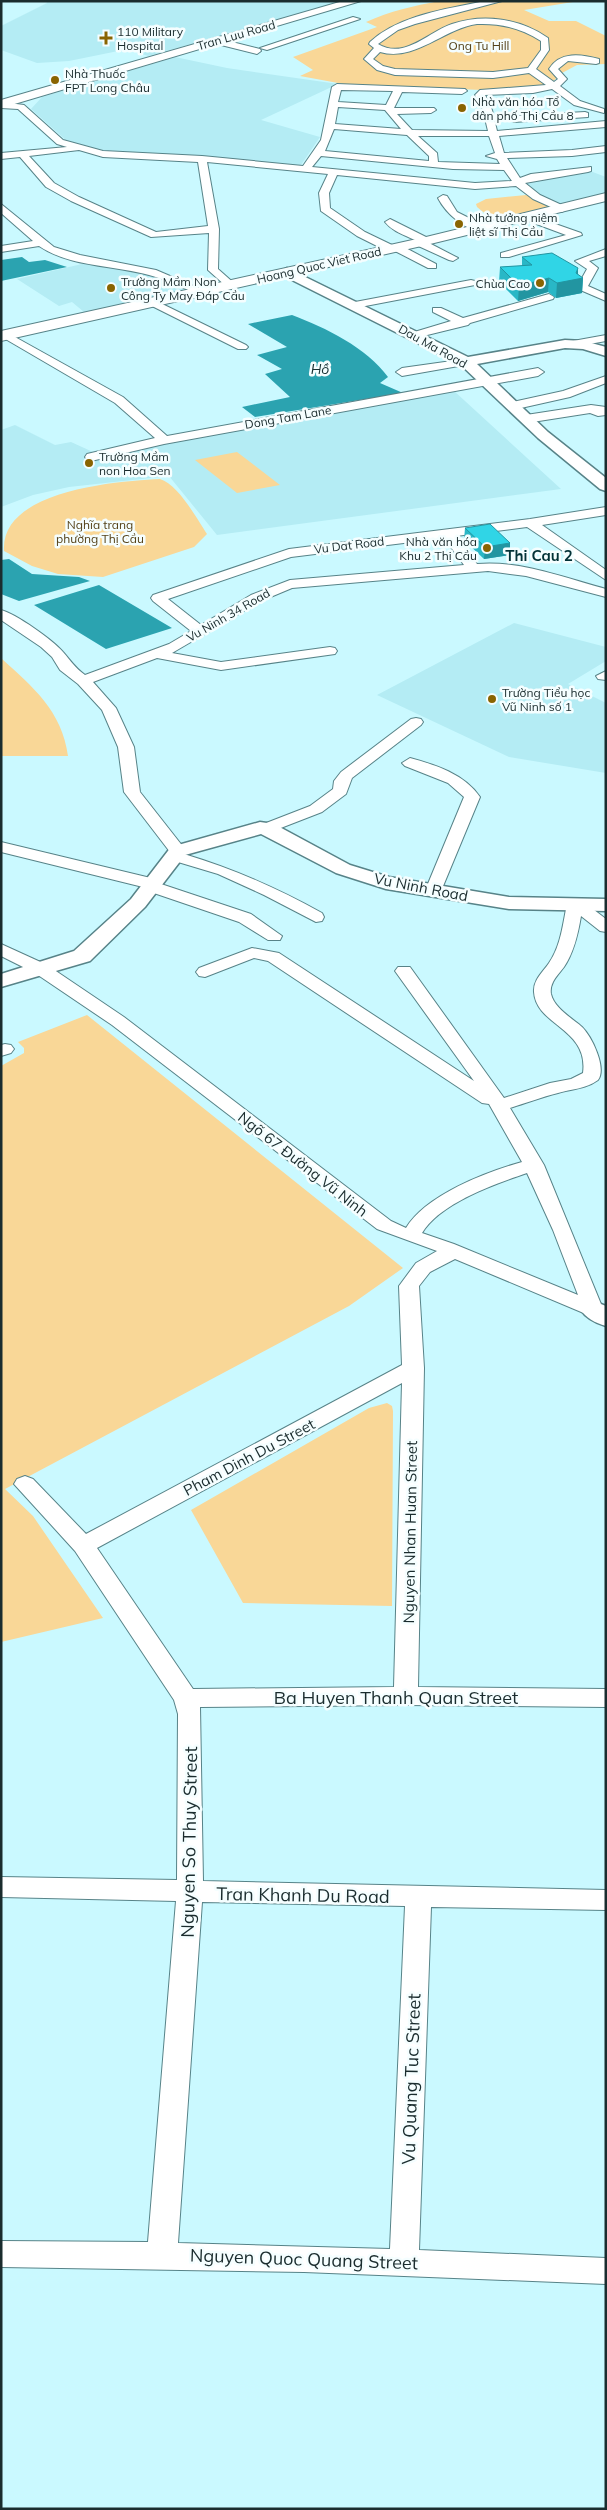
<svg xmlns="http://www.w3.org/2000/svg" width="607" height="2510" font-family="Mulish,sans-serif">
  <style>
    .built { fill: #b4ecf4 }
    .green { fill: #f9d797 }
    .water { fill: #2ba3b0 }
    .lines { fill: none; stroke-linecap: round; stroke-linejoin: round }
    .minor-casing { stroke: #578388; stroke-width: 2 }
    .tertiary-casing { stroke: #578388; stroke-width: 3 }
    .secondary-casing { stroke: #578388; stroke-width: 2 }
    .minor { fill: #fff; fill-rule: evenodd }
    .tertiary { fill: #fff; fill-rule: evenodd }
    .secondary { fill: #fff; fill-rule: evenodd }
    .wall { fill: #29b7c6 }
    .shaded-wall { fill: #2295a1 }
    .building { fill: #30d5e6; stroke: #2295a1 }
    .poi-dot { fill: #896401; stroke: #f5feff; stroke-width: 2 }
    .labels { text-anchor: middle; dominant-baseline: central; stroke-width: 5; stroke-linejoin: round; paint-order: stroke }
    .far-poi-label { font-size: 12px; fill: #1a2c2e; stroke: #f5feff; text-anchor: start }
    .far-street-label { font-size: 12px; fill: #1a2c2e; stroke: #f5feff }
    .far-park-label { font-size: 12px; fill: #554219; stroke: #f5feff }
    .far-water-label { font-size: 14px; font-style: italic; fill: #183134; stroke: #f5feff }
    .far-quarter-label { font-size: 15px; font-weight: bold; fill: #023237; stroke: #f5feff }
    .street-label { font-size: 15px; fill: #1a2c2e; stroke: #f5feff }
    .near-street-label { font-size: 18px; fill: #1a2c2e; stroke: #f5feff }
  </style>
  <rect width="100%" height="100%" fill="#caf9ff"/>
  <path class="built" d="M46 1H347L148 56 128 49 69 61 37 63 1 50V26L47 3Z
    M175 57 227 68 338 84 261 120 320 137 301 165 105 152 68 142 31 109 42 97Z
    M590 171 606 177V193L561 205 534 194 521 182Z
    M95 261 147 271 197 290 84 312 72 302 59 306 17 279Z
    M453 390 561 489 217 535 169 476 69 487 33 495 1 507V430L15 425 55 445 71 442 93 452Z
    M514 623 606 647V661L568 684 606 703V773L509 757 377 695Z"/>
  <path class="green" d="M439 1H579L524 10 549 21H576L606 36V64L577 65 562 73 550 84 530 88 483 90 349 85 300 76 313 70 293 57 377 27 366 22C390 11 414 6 439 1Z
    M526 195 553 207 494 221 477 207 476 204 486 199Z
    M237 452 280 485 237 493 195 460Z
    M160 479C178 484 197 519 207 534L194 547 103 577 58 574 32 566 4 551C0 489 121 481 160 479Z
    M1 658C33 687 62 711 68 756H1Z
    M87 1015 403 1268 349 1306 5 1489 33 1516 103 1618 1 1642V1066L24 1053V1048L18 1042Z
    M387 1403 392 1406 393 1411 392 1606 243 1603 191 1510 369 1408Z"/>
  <path class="water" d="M22 257 29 262 45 260 67 267 1 281V260Z
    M292 315C326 328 366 347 388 377L380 383 403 393 255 417 242 407 290 397 265 374 282 369 257 355 287 347 248 324Z
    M9 559 32 574 79 577 90 581 19 601 1 594V560Z
    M99 585 172 628 106 649 34 605Z"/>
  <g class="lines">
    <g class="minor-casing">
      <path id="minor" d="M485 1H502L415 24 398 30 378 44C405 60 428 32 452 24 485 13 520 19 548 38L549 50 536 69 554 82 558 79 549 69C560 51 581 54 599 59V63L596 64 568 61 558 69 567 79 560 86 580 101 604 109V113L574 105 552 89 533 93 485 95 492 110 497 131 606 121V127L499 136 504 153 572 150 606 146V152L572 156 507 158 520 178 531 174 591 167V171L588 172 525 183 540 195 566 207 567 209 562 212 533 199 516 186 475 189 337 175 329 193 330 208 365 232 392 245H400L436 264V268H428L395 251H387L357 236 321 211 319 193 328 174 207 162 219 229 218 269 236 285 235 287H227L208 270 209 233 151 237 71 201 46 187 20 157 1 159V153L67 147 57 144 18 109 1 108V102L24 105 63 140 103 151 202 156 303 166 321 140 332 87 337 84 465 89 467 91 462 94 402 92 394 108H434L436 110 431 113 397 114 412 130 488 131 483 110 475 95 480 90 546 85 529 73 493 78 395 75 377 70 364 59 374 48 369 44 370 42C399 15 447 9 485 1ZM477 24C500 23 521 28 541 41V50L528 68 493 72 395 69 383 66 373 59 380 52C415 62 443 29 477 24ZM341 90 393 91 386 105 338 102ZM338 107 385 110 401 129 335 124ZM334 129 407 135 429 156V161L325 151ZM418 136H489L495 153 486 156 497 159 500 164 438 162 437 153ZM79 150 103 157 198 162 208 226 156 232 79 197 54 183 29 156ZM321 156 453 169 504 170 512 181 475 183 312 167Z
        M353 17 360 19 267 50 260 48Z
        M216 38 260 49 261 51 257 54 213 43 212 41Z
        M585 112 588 113V117L514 122 509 119 514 116Z
        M443 195 447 196 457 212 485 226V230C467 234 445 212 438 198Z
        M1 204 54 247 80 255 156 270 205 291 200 294 196 293C181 287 165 279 149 275 113 265 70 267 39 246L1 252V246L33 241 1 213Z
        M527 214 581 233 582 235 509 257H501V253L566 235 523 219V215Z
        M390 219 430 239 429 243 458 258 453 261 449 260 414 244 415 240C404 235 392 231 385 222Z
        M606 249V256L589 261 598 268 588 286 606 294V301L578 289 577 287 587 269 575 261Z
        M471 280 475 281V285L355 308 349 305 355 302Z
        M549 294 554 297 553 299 470 323 468 325 415 338 409 335 411 333 451 321 433 312V308H441L463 318Z
        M152 299 246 345 248 347 246 349H238L148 304V300Z
        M6 332 123 397 167 436 538 368 544 372 538 376 164 444 91 461 87 460 85 457 87 454 155 438 115 403 2 337 1 334Z
        M606 335V341L573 347 567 344 573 341Z
        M466 359 470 360V364L402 376 396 372 402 368Z
        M606 376V383L570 397 512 410 506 406 508 403 563 391Z
        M591 405 606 407V415L598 416 590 413 526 423 520 419 526 415Z
        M606 507V515L542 525 606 570V580L527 527 456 536 477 564C520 560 565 578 606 589V597L526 576 488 571 292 588 261 601 172 653 221 662 330 647 335 648 337 651 335 654 221 670 157 658 93 682 116 708 134 747 140 792 184 848 186 851 184 854C234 869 277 888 322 913L324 917 322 921 316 922 264 895 218 874 168 859 166 856 170 852 124 792 118 747 102 710 78 684 60 670 52 657 41 647 1 620V610C16 614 53 640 63 652 71 661 75 668 85 675L169 644 191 631 153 601 151 598 153 595 289 549 530 519ZM444 538 464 565 290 580 251 595 201 625 168 599 291 557Z
        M606 671V680L598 679 596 676Z
        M416 718 421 719 423 722 421 725 352 778 346 794 322 812 273 831H261L259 828 261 825 310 806 333 789 334 781 341 772 411 719Z
        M410 758C436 765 464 774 480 797L441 891 439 895H427L425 891 464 797 448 783 405 766 402 763Z
        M1 842 159 880 161 884 251 914 282 936 280 940H268L239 922 145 890 143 887 1 852Z
        M575 899 581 900 606 919V932L600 931 581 916C578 934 574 952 564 967 558 975 549 983 551 994 554 1008 572 1018 582 1027 592 1037 607 1068 598 1080 586 1089 571 1089 558 1093 542 1097 526 1103 510 1108L544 1165 603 1309 600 1314 593 1315 586 1314 455 1259 430 1272 419 1286 424 1368 418 1687 606 1689V1707L406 1705 200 1707 203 1881 606 1890V1910L431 1907 419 2250 606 2258V2284L304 2272 1 2267V2241L148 2242 176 1901 1 1897V1877L177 1880 178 1714 174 1700 75 1551 14 1484 17 1479 25 1476 33 1479 86 1534 402 1365 399 1286 416 1263 437 1251 377 1229 112 1025 35 973 1 956V944L47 965 124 1017 391 1221 406 1228C426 1195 486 1172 522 1162L489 1104 482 1103 268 961 254 958 205 977 199 976 196 972 199 968 252 948 279 953 474 1081 395 971 398 967H410L504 1098 550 1083 571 1079 583 1073C589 1028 536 1026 534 992 533 980 543 972 549 963 561 946 563 923 567 904L569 900ZM527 1173 553 1230 578 1295 454 1244 422 1233C440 1203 495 1184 527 1173ZM402 1383 394 1687 193 1689 97 1548ZM202 1902 405 1906 390 2249 178 2243Z
        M5 1044 11 1045 14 1049 11 1053 1 1056V1045Z"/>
    </g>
    <g class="tertiary-casing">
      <path id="tertiary" d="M287 268 468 357 565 340 584 341 606 347V356L583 349 565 348 477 364 548 432 606 478V491L600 489 538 438 461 365 282 275 280 272Z
        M260 822 274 824 350 865 389 877 509 897 606 899V911L509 909 386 889 336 873 261 834 185 855 145 907 90 961 1 987V974L74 951 131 899 171 847Z
        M593 1301 606 1306V1326C595 1323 586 1318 580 1309L584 1303Z"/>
    </g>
    <g class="secondary-casing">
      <path id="secondary" d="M343 1H361L1 108V100Z
        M606 193V201L426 245 1 341V331L426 237Z"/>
    </g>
    <use href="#minor" class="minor"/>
    <use href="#tertiary" class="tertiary"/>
    <use href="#secondary" class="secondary"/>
  </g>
  <path class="wall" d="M522 257 578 275 583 278 582 293 556 298 548 292 518 301 499 282 500 267 522 266Z
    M465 528 510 543V555L484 559 464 540Z"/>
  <path class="shaded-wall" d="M578 268V279L583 278 582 293 556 298 557 283 576 273Z
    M549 278 548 292 518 301 519 286Z
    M510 543V555L484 559 485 547Z"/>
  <path class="building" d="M552 253 578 268 576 273 583 278 557 283 549 278 519 286 500 267 532 265 522 257Z
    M490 524 510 543 485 547 465 528Z"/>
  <g class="poi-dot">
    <path d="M103.5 30.5h5v5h5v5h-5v5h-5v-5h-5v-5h5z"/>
    <circle cx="55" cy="80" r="5"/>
    <circle cx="462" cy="108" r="5"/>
    <circle cx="459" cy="224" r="5"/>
    <circle cx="540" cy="283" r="5"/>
    <circle cx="111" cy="288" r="5"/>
    <circle cx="89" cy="463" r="5"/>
    <circle cx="487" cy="548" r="5"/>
    <circle cx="492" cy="699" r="5"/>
  </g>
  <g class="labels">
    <g class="far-poi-label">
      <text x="117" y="31">110 Military<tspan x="117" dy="14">Hospital</tspan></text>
      <text x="65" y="73">Nhà Thuốc<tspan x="65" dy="14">FPT Long Châu</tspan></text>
      <text x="472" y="101">Nhà văn hóa Tổ<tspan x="472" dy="14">dân phố Thị Cầu 8</tspan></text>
      <text x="469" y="217">Nhà tưởng niệm<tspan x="469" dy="14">liệt sĩ Thị Cầu</tspan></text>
      <text x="121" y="281">Trường Mầm Non<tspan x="121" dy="14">Công Ty May Đáp Cầu</tspan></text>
      <text x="530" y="283" text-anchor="end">Chùa Cao</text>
      <text x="99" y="456">Trường Mầm<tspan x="99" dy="14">non Hoa Sen</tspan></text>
      <text x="477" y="541" text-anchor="end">Nhà văn hóa<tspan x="477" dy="14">Khu 2 Thị Cầu</tspan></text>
      <text x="502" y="692">Trường Tiểu học<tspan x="502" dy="14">Vũ Ninh số 1</tspan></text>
    </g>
    <g class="far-street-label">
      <text transform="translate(236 35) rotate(-16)">Tran Luu Road</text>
      <text transform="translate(319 265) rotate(-13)">Hoang Quoc Viet Road</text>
      <text transform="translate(433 346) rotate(29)">Dau Ma Road</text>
      <text transform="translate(288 417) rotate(-10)">Dong Tam Lane</text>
      <text transform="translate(349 545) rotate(-7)">Vu Dat Road</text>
      <text transform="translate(228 615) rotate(-30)">Vu Ninh 34 Road</text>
    </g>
    <g class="far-park-label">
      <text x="479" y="45">Ong Tu Hill</text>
      <text x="100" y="524">Nghĩa trang<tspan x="100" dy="14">phường Thị Cầu</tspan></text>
    </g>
    <g class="far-water-label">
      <text x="320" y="369">Hồ</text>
    </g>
    <g class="far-quarter-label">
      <text x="539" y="555">Thi Cau 2</text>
    </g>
    <g class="street-label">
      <text transform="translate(421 887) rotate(11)">Vu Ninh Road</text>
      <text transform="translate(303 1164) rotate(38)">Ngõ 67 Đường Vũ Ninh</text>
      <text transform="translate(249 1457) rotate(-28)">Pham Dinh Du Street</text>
      <text transform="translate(410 1532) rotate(-89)">Nguyen Nhan Huan Street</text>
    </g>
    <g class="near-street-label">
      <text x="396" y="1697">Ba Huyen Thanh Quan Street</text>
      <text transform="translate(189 1842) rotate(-89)">Nguyen So Thuy Street</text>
      <text transform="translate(303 1895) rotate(1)">Tran Khanh Du Road</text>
      <text transform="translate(411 2079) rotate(-88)">Vu Quang Tuc Street</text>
      <text transform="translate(304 2259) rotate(2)">Nguyen Quoc Quang Street</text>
    </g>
  </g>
  <rect width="607" height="2510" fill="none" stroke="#1a2c2e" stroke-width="5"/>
</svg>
